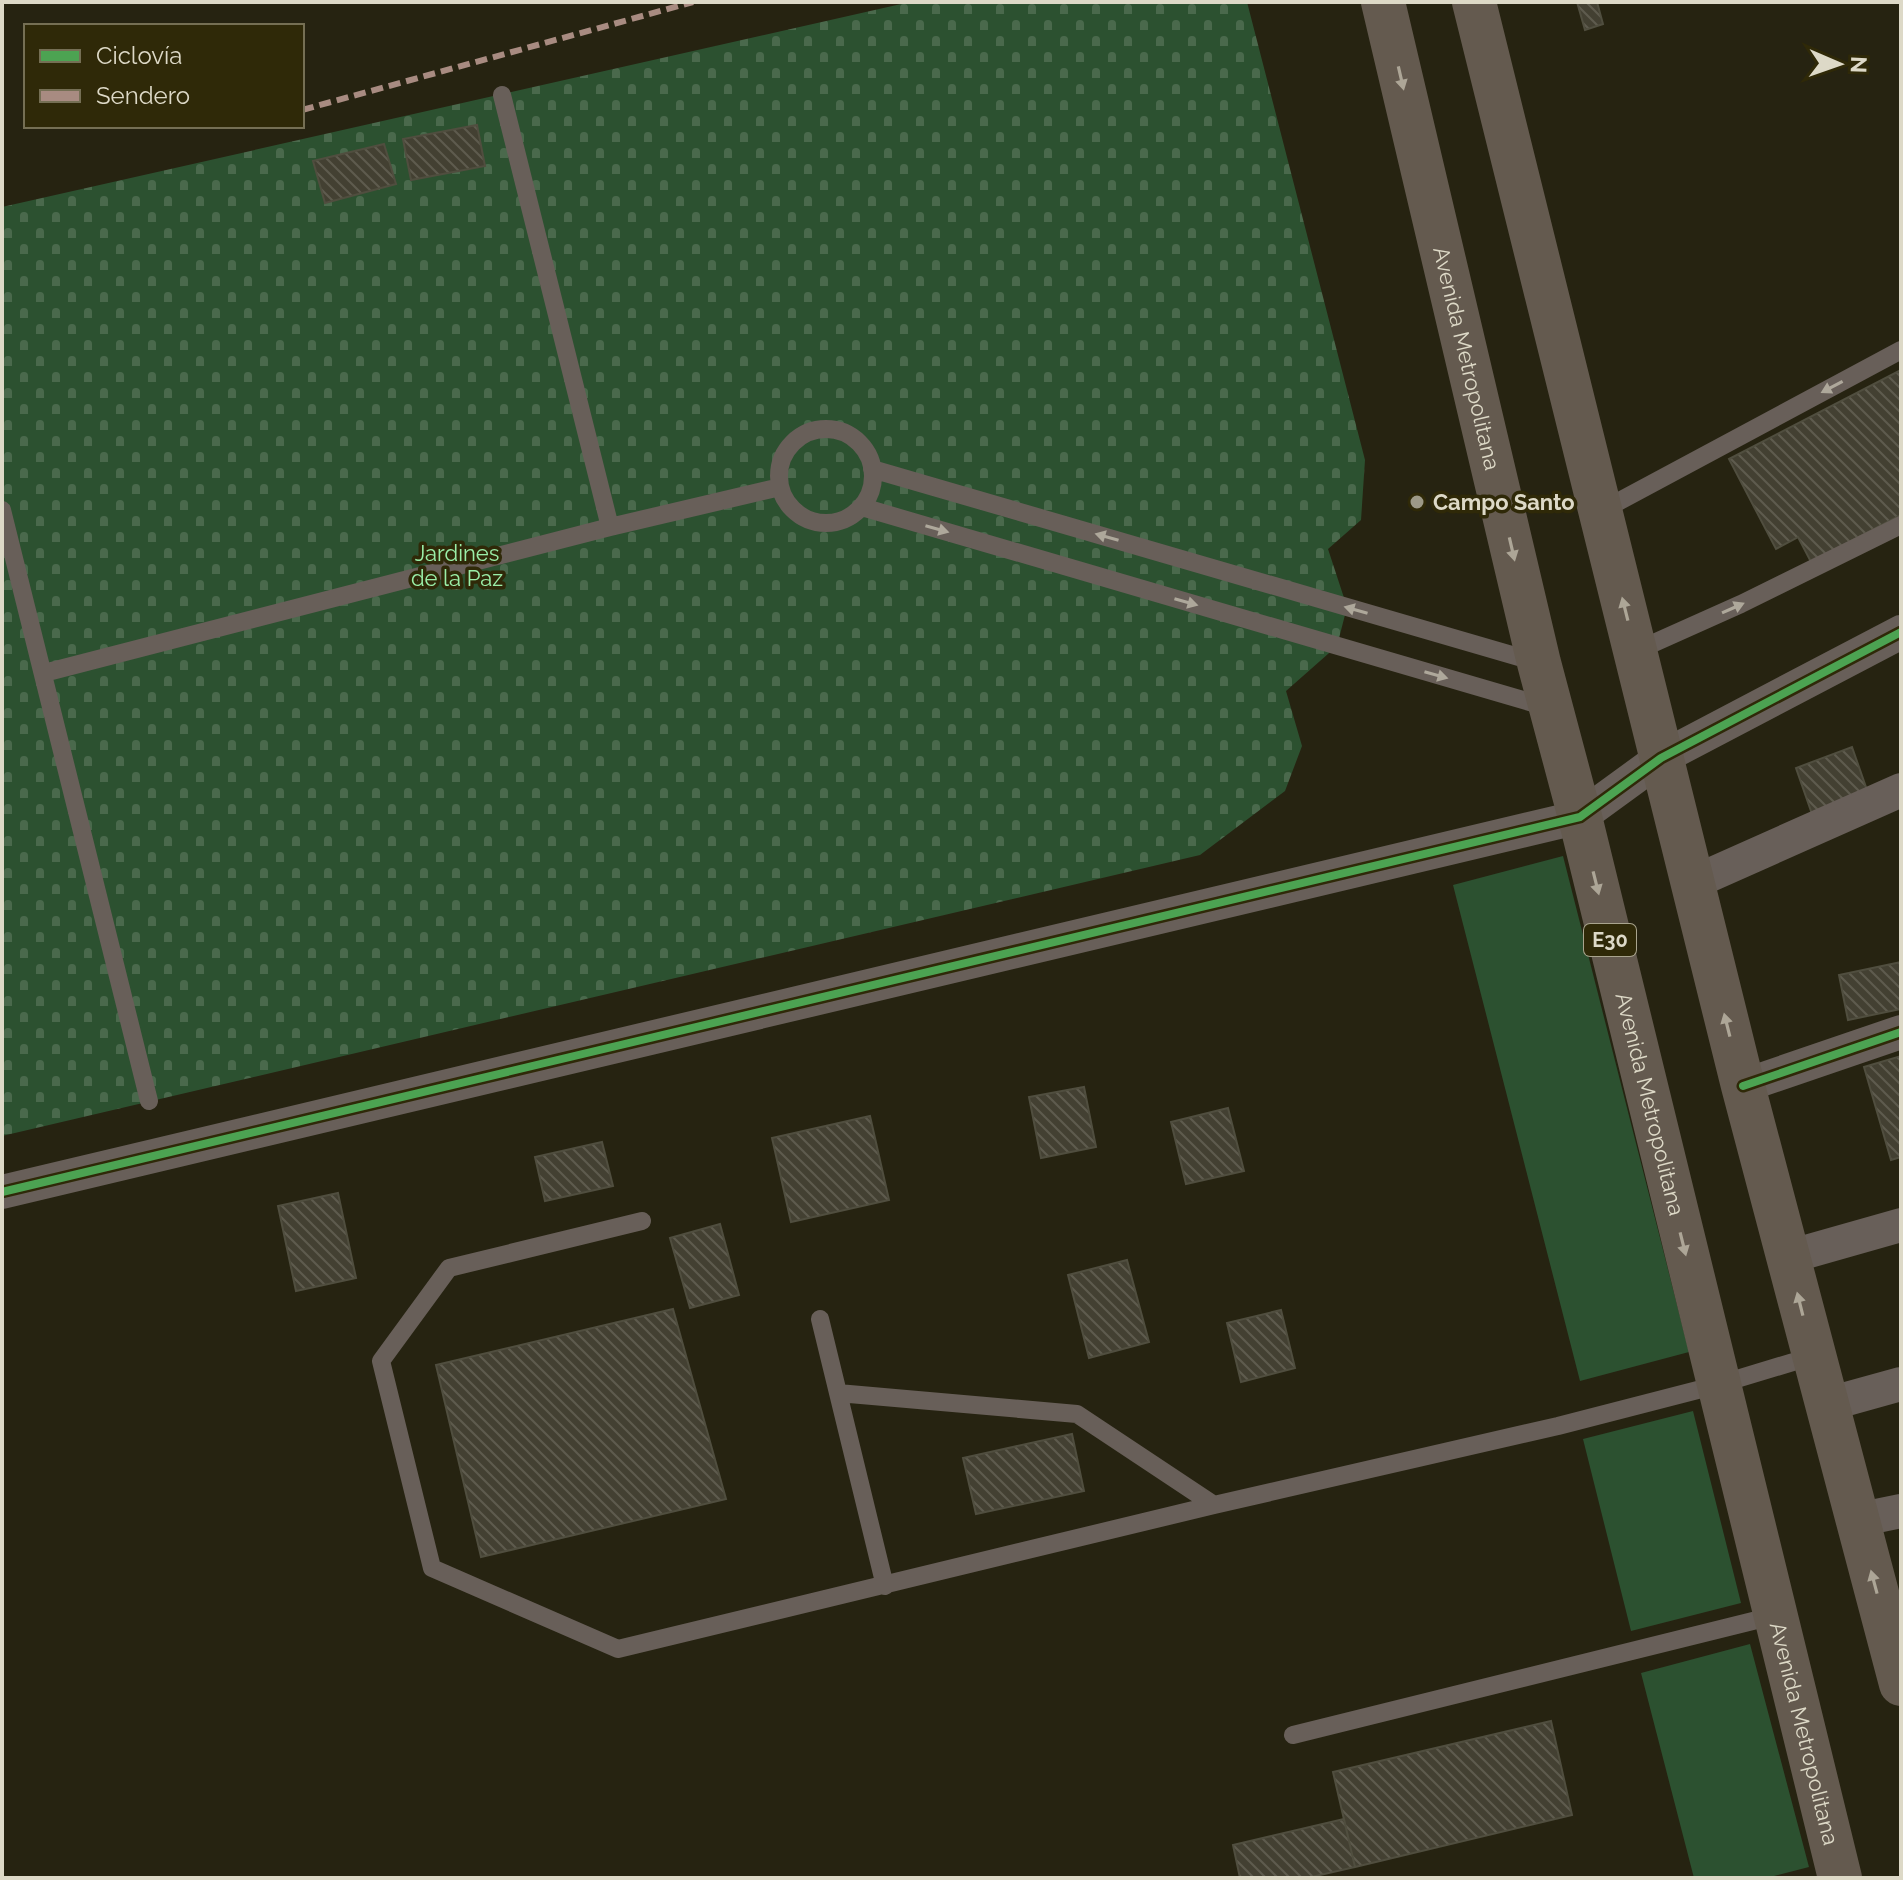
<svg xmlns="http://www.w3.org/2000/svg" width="1903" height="1880" font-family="Raleway,sans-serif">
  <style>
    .grass { fill: #2c5130 }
    .cemetery { fill: url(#cemetery-stones) }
    .building { fill: url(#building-back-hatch); stroke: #504e3f; stroke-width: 2 }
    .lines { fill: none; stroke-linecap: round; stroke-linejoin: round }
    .lane { stroke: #685f59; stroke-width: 18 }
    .street { stroke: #685f59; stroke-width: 34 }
    .highway { stroke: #645a4f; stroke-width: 44 }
    .quiet { stroke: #a88b81; stroke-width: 6; stroke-dasharray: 12 6; stroke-linecap: butt }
    .cycleway-casing { stroke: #2f2908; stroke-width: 13 }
    .cycleway { stroke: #4ca352; stroke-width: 8 }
    .oneway { fill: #ada697 }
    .oneway2 { fill: #aea89b }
    .poi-dot { fill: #9d9987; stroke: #2f2908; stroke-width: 3 }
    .labels { text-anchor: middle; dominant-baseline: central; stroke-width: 7; stroke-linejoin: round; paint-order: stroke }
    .shield { fill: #2f2908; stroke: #a9a48e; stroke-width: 2 }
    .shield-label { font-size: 20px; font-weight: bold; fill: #ddd9c7 }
    .street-label { font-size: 22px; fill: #ddd9c7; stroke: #2f2908 }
    .poi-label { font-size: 22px; font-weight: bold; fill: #ddd9c7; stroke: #2f2908; text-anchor: start }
    .park-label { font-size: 22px; fill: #9aeea8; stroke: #2f2908 }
  </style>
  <defs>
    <pattern id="cemetery-stones" width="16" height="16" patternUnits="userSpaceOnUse" patternTransform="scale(2)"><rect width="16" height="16" fill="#2c5130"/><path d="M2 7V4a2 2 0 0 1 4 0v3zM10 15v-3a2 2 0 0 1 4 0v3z" fill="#4a694c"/></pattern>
    <pattern id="building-back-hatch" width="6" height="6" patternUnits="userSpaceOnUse" patternTransform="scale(2)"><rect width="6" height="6" fill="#434032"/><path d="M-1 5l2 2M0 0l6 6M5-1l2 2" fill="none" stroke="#5e5b4e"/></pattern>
  </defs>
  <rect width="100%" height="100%" fill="#262311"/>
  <path class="grass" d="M1563 856 1689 1352 1580 1381 1453 885Z
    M1693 1411 1741 1603 1631 1631 1583 1439Z
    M1750 1644 1809 1867 1766 1878H1694L1641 1673Z"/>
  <path class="cemetery" d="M910 2H1247L1365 460 1361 520 1328 549 1347 607 1337 646 1286 691 1302 746 1285 791 1200 855 2 1136V207Z"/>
  <path class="building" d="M1577 2H1597L1603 24 1585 30Z
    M477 125 485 166 411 180 403 139Z
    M384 144 396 184 325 203 313 161Z
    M1901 370V515L1811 562 1798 537 1776 549 1729 459Z
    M1852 747 1868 793 1812 814 1796 768Z
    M1901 962V1009L1848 1020 1839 975Z
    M1901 1056V1157L1891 1160 1864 1067Z
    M1084 1087 1096 1147 1041 1158 1029 1097Z
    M1228 1108 1244 1171 1186 1184 1171 1122Z
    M870 1116 889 1200 791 1222 772 1138Z
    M602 1142 613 1186 545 1201 535 1157Z
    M338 1193 356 1278 296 1291 278 1206Z
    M720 1224 739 1295 690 1308 670 1238Z
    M1127 1260 1149 1342 1089 1358 1068 1275Z
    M673 1309 726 1499 481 1557 436 1365Z
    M1281 1310 1295 1368 1241 1382 1227 1323Z
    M1072 1434 1084 1491 976 1514 963 1458Z
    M1551 1721 1572 1815 1355 1867 1333 1772Z
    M1344 1819 1355 1867 1307 1878H1240L1233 1845Z"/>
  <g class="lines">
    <path class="lane" d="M502 95 610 527
      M779 476a47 47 0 1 1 94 0a47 47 0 1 1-94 0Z
      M872 469 1536 662
      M862 507 1550 708
      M2 510 149 1101
      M1601 511 1901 350
      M1636 651 1741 604 1901 525
      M44 673 610 527 780 487
      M642 1221 449 1268 381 1361 432 1568 618 1649 1214 1505 1558 1426 1717 1385 1813 1356
      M820 1319 885 1586
      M838 1393 1077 1414 1214 1505
      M1293 1735 1777 1615"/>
    <path class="street" d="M1692 883 1901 790
      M1743 1086 1901 1032
      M2 1192 1580 817 1661 758 1901 632
      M1788 1257 1901 1225
      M1825 1405 1901 1384
      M1857 1520 1901 1511"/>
    <g class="highway">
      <path id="s1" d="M1383 2 1539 663 1580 817 1840 1878"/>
      <path d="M1474 2 1743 1086 1901 1684"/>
    </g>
    <path class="quiet" d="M302 110 693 2"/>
    <g class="cycleway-casing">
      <path id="cycleway" d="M1743 1086 1901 1032
        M2 1192 1580 817 1661 758 1901 632"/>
    </g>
    <use href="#cycleway" class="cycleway"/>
  </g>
  <defs><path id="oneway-solid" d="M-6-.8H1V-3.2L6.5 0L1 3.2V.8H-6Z" transform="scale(2)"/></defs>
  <g class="oneway">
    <use href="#oneway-solid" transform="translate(1401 78) rotate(77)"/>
    <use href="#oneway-solid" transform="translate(1512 549) rotate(77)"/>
    <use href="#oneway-solid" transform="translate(1625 609) rotate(-104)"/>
    <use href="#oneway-solid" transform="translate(1596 883) rotate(76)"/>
    <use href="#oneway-solid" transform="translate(1727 1025) rotate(-104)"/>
    <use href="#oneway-solid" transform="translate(1683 1244) rotate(76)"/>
    <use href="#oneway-solid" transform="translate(1800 1304) rotate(-104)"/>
    <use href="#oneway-solid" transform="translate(1874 1582) rotate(-105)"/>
  </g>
  <g class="oneway2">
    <use href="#oneway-solid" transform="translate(1832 387) rotate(152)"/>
    <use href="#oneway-solid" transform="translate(937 529) rotate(16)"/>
    <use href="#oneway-solid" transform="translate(1107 537) rotate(-164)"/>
    <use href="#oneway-solid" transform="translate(1186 602) rotate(16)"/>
    <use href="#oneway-solid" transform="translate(1733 608) rotate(-24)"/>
    <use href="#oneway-solid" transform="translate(1356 610) rotate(-164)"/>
    <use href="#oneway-solid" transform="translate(1436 675) rotate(16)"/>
  </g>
  <circle class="poi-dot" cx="1417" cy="502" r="8"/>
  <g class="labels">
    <rect class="shield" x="1584" y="924" width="52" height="32" rx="6"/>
    <g class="shield-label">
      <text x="1610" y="940">E30</text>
    </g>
    <g class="street-label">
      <text stroke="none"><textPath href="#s1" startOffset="366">Avenida Metropolitana</textPath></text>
      <text stroke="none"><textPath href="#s1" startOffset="1134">Avenida Metropolitana</textPath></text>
      <text stroke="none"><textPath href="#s1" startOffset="1782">Avenida Metropolitana</textPath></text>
    </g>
    <g class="poi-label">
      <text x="1433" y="502">Campo Santo</text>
    </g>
    <g class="park-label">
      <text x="457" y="553">Jardines<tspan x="457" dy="25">de la Paz</tspan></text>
    </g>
  </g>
  <rect width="1903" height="1880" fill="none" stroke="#ddd9c7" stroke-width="8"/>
  <rect x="24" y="24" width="280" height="104" fill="#2f2908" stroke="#756f54" stroke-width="2"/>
  <rect x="40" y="50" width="40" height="12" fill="#4ca352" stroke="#756f54" stroke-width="2"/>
  <text x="96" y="64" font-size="24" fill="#ddd9c7">Ciclovía</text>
  <rect x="40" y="90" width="40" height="12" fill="#a88b81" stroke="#756f54" stroke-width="2"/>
  <text x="96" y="104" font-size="24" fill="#ddd9c7">Sendero</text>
  <g transform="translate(1839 64) rotate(92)" stroke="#2f2908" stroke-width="6" paint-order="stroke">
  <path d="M0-6L14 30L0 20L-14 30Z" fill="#ddd9c7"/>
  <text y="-12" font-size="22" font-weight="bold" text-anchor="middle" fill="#ddd9c7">N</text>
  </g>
</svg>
